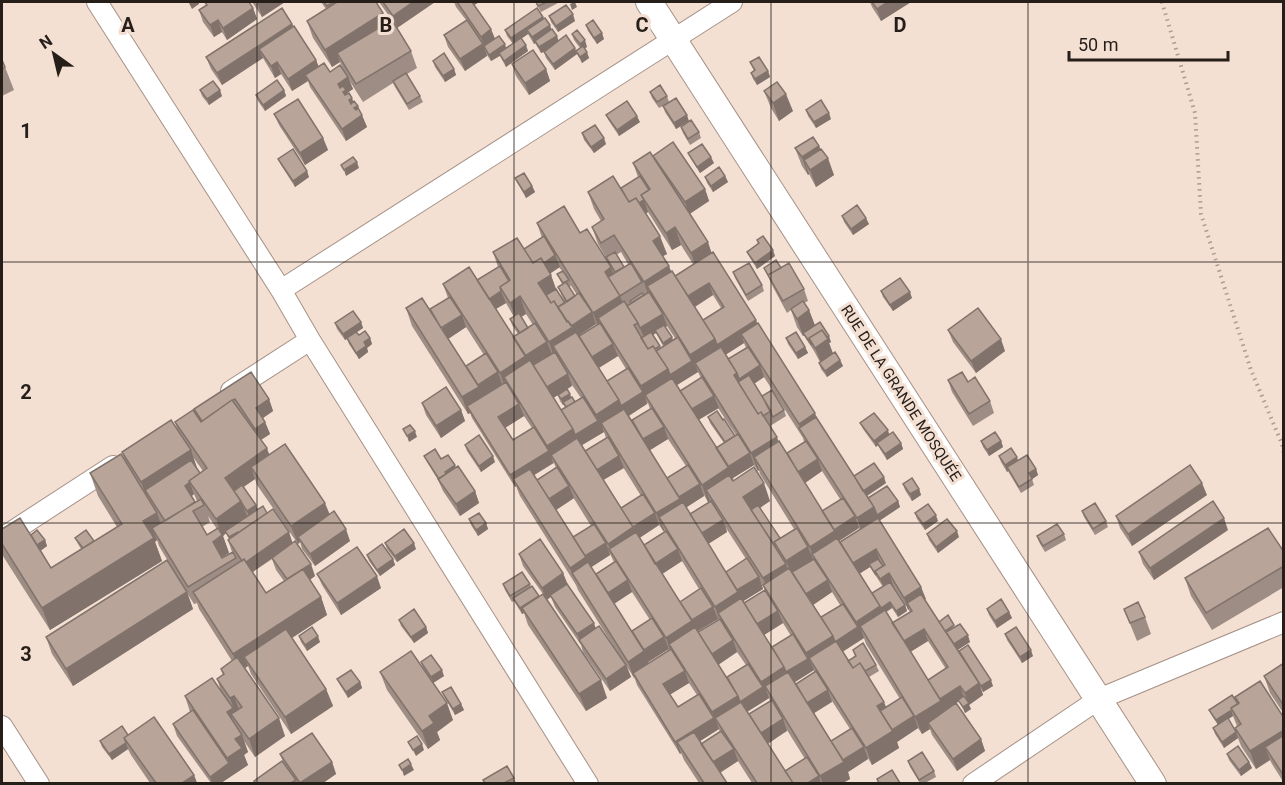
<svg xmlns="http://www.w3.org/2000/svg" width="1285" height="785" font-family="Roboto,sans-serif">
  <style>
    .lines { fill: none; stroke-linecap: round; stroke-linejoin: round }
    .minor-casing { stroke: #a69287; stroke-width: 22 }
    .tertiary-casing { stroke: #a69287; stroke-width: 28 }
    .path { stroke: #ac9c93; stroke-width: 4; stroke-dasharray: 1.5 4.5; stroke-linecap: butt }
    .minor { stroke: #fff; stroke-width: 20 }
    .tertiary { stroke: #fff; stroke-width: 26 }
    .wall { fill: #9e8d84; fill-rule: evenodd }
    .shaded-wall { fill: #81736b }
    .building { fill: #b8a499; stroke: #81736b; stroke-width: 1.5 }
    .grid { fill: none; stroke: #251e19; stroke-width: 1.5; stroke-opacity: 0.55 }
    .labels { text-anchor: middle; dominant-baseline: central; stroke-width: 6; stroke-linejoin: round; paint-order: stroke }
    .street-label { font-size: 15px; fill: #251e19; stroke: #f4dfd3 }
    .grid-label { font-size: 20px; text-anchor: middle; font-weight: bold; fill: #251e19; stroke: #f4dfd3; stroke-width: 6; stroke-linejoin: round; paint-order: stroke }
  </style>
  <rect width="100%" height="100%" fill="#f4dfd3"/>
  <g class="lines">
    <g class="minor-casing">
      <path id="minor" d="M97 2 281 290 310 340 588 784
        M281 290 732 2
        M231 391 310 340
        M2 538 113 466
        M2 726 39 784
        M973 784 1099 699 1284 622"/>
    </g>
    <g class="tertiary-casing">
      <path id="tertiary" d="M649 2 1153 784"/>
    </g>
    <path class="path" d="M1162 2 1195 113 1201 214 1251 370 1282 444 1284 454"/>
    <use href="#minor" class="minor"/>
    <use href="#tertiary" class="tertiary"/>
  </g>
  <path class="wall" d="M204 2H249L253 8 257 19 227 40 222 32 214 37 203 22 199 10 206 5Z
    M252 2H285L262 17Z
    M321 2H376L387 23 392 20 379 2H435L397 28 393 22 411 51 417 68 407 74 420 96 423 102 409 110 395 87 393 83 363 102 349 80 353 89 347 93V94L359 110 367 127 346 141 310 87 308 81 292 91 281 74 275 78 263 58 222 85 211 69 206 57 292 24 316 60 318 66 330 72 343 70 340 62 332 67 313 38 307 21 326 9Z
    M454 2H479L474 5 495 39 506 48 513 44 507 36 505 30 544 19 558 41 576 50 580 48 574 40 572 34 587 47 584 48 589 58 582 63 577 54 555 70 546 58 544 52 541 53 535 43 534 44 528 34 521 39 528 51 506 67 500 56 491 61 487 55 465 71 448 47 444 35 466 20 456 7Z
    M535 2H557L558 3 541 12Z
    M870 2H911L881 21 872 7Z
    M549 16 575 21 558 32 551 22Z
    M586 25 604 39 597 44 588 31Z
    M2 60 5 67 14 90 2 96Z
    M433 61 454 69 456 75 445 82 435 67Z
    M750 62 768 71 770 77 757 85 753 79 751 73 754 71Z
    M512 64 546 69 550 81 529 95 516 76Z
    M200 90 222 96 209 105 202 96Z
    M284 90 286 96 265 111 258 101 256 95Z
    M764 91 793 111 779 121 771 108Z
    M650 92 667 96 669 102 689 121 676 129 665 112 663 106 659 108 652 98Z
    M806 110 831 119 816 128 808 116Z
    M274 114 323 138 328 150 305 165 279 125Z
    M606 115 640 122 619 136 609 121Z
    M681 127 699 132 701 138 690 145 683 133Z
    M582 133 606 144 594 153 584 140Z
    M819 146 834 175 816 187 809 174 808 175 802 166 795 148Z
    M688 153 714 163 700 173 691 159Z
    M654 158 705 189 709 201 690 214 711 252 854 476 886 483 867 496 868 498 898 501 900 507 879 521 921 587 925 599 939 622 955 627 970 642 957 650 993 686 983 692 981 688 983 695 969 705 971 709 965 713 959 701 956 703 981 739 985 751 957 771 932 735 930 729 922 734 918 728 897 742 899 748 872 765 868 758V759L848 772 850 779 843 783H752L738 761 720 773 727 783H699L684 760 681 753 680 754 637 685 635 679 627 667 631 677 610 691 583 652 581 645 555 607 551 597 547 600 607 698 586 711 528 625 524 613 522 614 514 601 512 602 505 590 503 584H530L531 587 539 597 543 594 523 566 519 554 563 573 567 584 596 628 619 655 578 590 576 585 520 496 516 486 515 487 472 418 470 413 468 414 412 326 406 308 430 309 448 298 443 284 477 280 498 267 493 252 524 249 542 238 537 223 580 233 608 261 598 244 592 227 601 221 594 209 588 192 621 188 638 177 633 163ZM648 212 672 250 681 245 693 264 675 276 671 271 663 256 667 254 646 213ZM621 252 628 264 624 267 616 255ZM559 267 562 271 557 274 562 284 558 287 565 303 556 289 550 273ZM570 284 577 295 575 296 569 287 571 286ZM713 295 721 308 703 320 695 307ZM506 303 514 317 510 319 512 325 518 334 513 337 496 309ZM526 314 533 325 528 328 521 317ZM596 324 597 325 579 336H578ZM667 326 675 338 673 340 665 327ZM466 327 484 355 466 366 448 339ZM656 333 663 346 661 348 653 335ZM744 343 746 348 728 359 725 355ZM618 356 626 369 607 381 599 368ZM698 372 701 378 680 391 676 385ZM764 377 803 438 804 442 787 453 778 442 770 426 775 423 774 422 775 423 786 416 784 410 762 396 754 384ZM572 385 581 398 575 402 571 397 567 389ZM558 395 560 401 563 405H564L565 408 561 410 553 398ZM648 403 650 409 632 420 629 416ZM718 408 736 435 735 436 723 420 708 417 710 423 724 443 716 448 698 420ZM524 416 532 428 513 440 505 428ZM604 432 606 438 585 451 581 445ZM668 439 686 466 667 478 650 450ZM554 463 556 468 537 480 534 475ZM754 465 758 471 759 470 760 474 794 529 780 538 760 508 770 501 733 481V478ZM623 467 641 496 621 508 603 480ZM822 471 840 499 822 511 805 483ZM704 495 708 502 711 501 690 514 686 507 704 496ZM573 497 591 526 573 537 556 510 574 498ZM659 525 664 532 644 545 639 538ZM726 528 746 559 726 572 708 544 727 532ZM859 528 860 530 840 542 839 541ZM610 554 614 562 596 574 591 567 610 555ZM813 559V560L792 572ZM682 561 699 589 680 602 662 574ZM870 567 883 587 872 593 860 573ZM761 583 765 590 744 603 743 601 763 589ZM893 585 910 612 892 623 886 612 892 608 898 617 907 611 905 605ZM632 592 650 620 632 631 614 603ZM832 592 840 605 821 617 813 605ZM717 618 718 620 698 632V631L718 619ZM783 623 791 636 772 647 764 635ZM864 638 866 644 900 699 886 707 869 677 879 671 876 665 853 650 855 657 849 661 843 651ZM928 641 946 669 928 680 910 652ZM668 649 669 650 649 663 648 662ZM737 652 746 665 727 677 718 665ZM814 670V672L796 684 795 682ZM689 683 697 695 678 707 670 694ZM769 698 770 701 749 714 747 712ZM832 701 850 729 831 741 814 713ZM719 729 720 732 701 744 700 741ZM787 730 805 759 785 771 768 744Z
    M278 159 309 177 295 187 281 165Z
    M725 176 728 182 713 192 707 183 705 177Z
    M515 178 532 186 535 192 526 198 518 184Z
    M842 216 869 224 853 235 844 222Z
    M757 240 775 256 757 269 750 258 747 252 758 244Z
    M764 268H781L804 289 808 301 804 303 809 310 815 326 831 342 829 343 833 353 840 360 843 366 827 377 821 369 819 363 820 362 814 351 806 339 804 335 803 336 797 327 791 310 787 313 773 287Z
    M733 272 762 285 764 291 748 301 735 278Z
    M881 291 912 298 893 311 883 297Z
    M361 322 363 328 357 332 359 335 370 338 372 344 367 348 368 352 359 359 349 344 347 339 345 340 337 329 335 323Z
    M948 330 1005 351 976 373 953 342Z
    M786 338 805 347 808 353 798 359 788 344Z
    M251 372 269 399 273 411 263 418 265 422 270 434 261 440 269 454 330 514 350 541 315 566 302 549 300 542 298 544 257 485 255 479 243 487 257 510 267 513 292 543 315 576 310 580 321 597 327 615 292 638 326 689 333 706 291 734 251 674 248 666 245 668 285 736 255 757 244 741 248 752 244 755 248 765 221 783H211L177 736 173 724 190 712 185 696 221 691 217 679 223 675 221 669 232 661 199 609 197 603 194 604 187 593 193 609 73 686 52 654 46 637 181 583 159 546 157 540 155 542 162 561 50 630 3 556 2 551V529L31 535 45 540 47 546 41 550 51 568 81 549 78 544 75 538 94 541 117 527 98 496 90 473 125 462 122 452 177 429 175 422 196 414 194 409ZM193 457 203 471 200 473 197 468ZM194 494 197 501 196 502 192 496ZM208 516 217 529 207 535 202 527 210 522ZM226 533 229 539 228 540 232 552 222 558V557L229 553 223 536ZM272 559 276 570 284 581 266 593 253 572Z
    M948 380 968 382 990 401 994 413 973 426 952 392Z
    M422 403 461 410 465 421 441 438 426 415Z
    M860 423 889 434 901 443 903 449 887 460 880 449 878 445 876 447 863 429Z
    M981 441H1001L1003 447 989 456 983 447Z
    M465 445 495 462 481 472 467 451Z
    M424 456 441 459 475 491 479 503 460 516 443 491 438 480 427 462Z
    M999 456 1018 460 1036 469 1038 475 1032 479 1034 485 1021 493 1008 471 1007 472 1001 462Z
    M903 484 919 489 921 495 912 501 905 490Z
    M1207 495 1132 546 1120 528 1116 516Z
    M1082 511 1106 521 1108 527 1095 535 1084 517Z
    M915 513 938 521 925 530 917 519Z
    M469 519 486 523 488 529 478 536 471 525Z
    M1228 530 1154 580 1143 564 1139 552Z
    M927 534 959 537 938 553 929 540Z
    M1064 534 1066 540 1045 552 1039 542 1037 536Z
    M385 543 416 549 397 562 387 549Z
    M1284 552V587L1212 630 1191 596 1185 578Z
    M367 555 393 559 395 565 380 576 369 561Z
    M317 574 381 588 341 615 322 585Z
    M987 609 1009 612 1012 618 997 628 989 615Z
    M1124 609 1145 617 1151 634 1137 641Z
    M399 620 426 627 428 633 414 643 401 626Z
    M1005 634 1033 656 1022 663 1007 640Z
    M299 636 320 642 307 651 301 642Z
    M421 662 444 676 433 683 453 720 437 732 440 740 428 749 387 690 380 672 423 668Z
    M1284 663V714L1270 693 1264 676Z
    M337 679 360 682 362 688 348 698 340 685Z
    M442 692 461 704 464 710 455 715 445 698Z
    M1235 697 1284 718V783L1272 764 1270 760 1256 769 1241 746 1238 738 1224 748 1215 734 1213 728 1218 725 1212 716 1209 710 1238 704ZM1233 716 1237 726 1235 730 1228 719Z
    M128 735 194 775 197 783H150L131 755 128 749 112 760 102 747 100 741Z
    M280 754 332 762 336 774 323 783H255L254 781 283 762Z
    M1227 754 1249 762 1252 768 1241 776 1229 760Z
    M908 761 934 771 936 777 925 783H920L910 767Z
    M514 778 516 783H484L483 780Z"/>
  <path class="shaded-wall" d="M192 2H199V4L192 9 189 3Z
    M257 2H285L262 17Z
    M413 2H435L397 28 393 16Z
    M471 2H479L473 6Z
    M574 2H575L577 7 572 10 570 4Z
    M888 2H911L881 21 877 9Z
    M253 8 257 19 227 40 223 28Z
    M383 13 389 30 337 53 340 62 332 67 325 50Z
    M573 14 575 21 558 32 556 26Z
    M543 17 545 23 527 30 528 34 513 44 511 38Z
    M218 20 222 32 214 37 210 25Z
    M292 24 297 36 259 49 263 58 222 85 217 73Z
    M550 25 552 31 534 44 532 37Z
    M491 29 496 41 485 49 481 37Z
    M602 33 604 39 597 44 594 38Z
    M557 36 559 42 541 53 539 47Z
    M585 40 587 47 582 50 580 44Z
    M483 44 487 56 465 71 460 59Z
    M505 44 507 51 491 61 489 55Z
    M526 45 528 51 506 67 504 61Z
    M575 48 577 54 555 70 553 64Z
    M587 52 589 58 582 63 580 57Z
    M316 60 321 72 305 75 308 81 292 91 288 79Z
    M277 62 281 74 275 78 271 66Z
    M454 69 456 75 445 82 443 76Z
    M546 69 550 81 529 95 525 83Z
    M768 71 770 77 757 85 755 79Z
    M348 77 353 89 347 93 350 100 352 98 355 107 358 106 361 116 362 115 367 127 346 141 342 129 338 84Z
    M220 90 222 96 209 105 207 99Z
    M284 90 286 96 265 111 263 105Z
    M786 94 793 111 779 121 773 103Z
    M829 113 831 119 816 128 814 122Z
    M687 115 689 121 676 129 674 123Z
    M637 116 640 122 619 136 617 130Z
    M323 138 328 150 305 165 300 153Z
    M604 138 606 144 594 153 591 147Z
    M819 146 824 160 828 158 834 175 816 187 810 170 804 160 809 174 808 175 802 157Z
    M711 157 714 163 700 173 697 167Z
    M357 162 359 168 346 176 344 170Z
    M307 171 309 177 295 187 293 181Z
    M725 176 728 182 713 192 711 186Z
    M532 186 535 192 526 198 524 192Z
    M705 189 709 201 689 214 685 202Z
    M644 200 648 212 636 220 631 208Z
    M866 218 869 224 853 235 851 229Z
    M675 227 681 245 672 250 666 233Z
    M660 236 667 254 659 258 653 241Z
    M708 242 714 260 697 270 691 253Z
    M773 250 775 256 757 269 755 263Z
    M555 255 560 267 539 281 535 269Z
    M669 266 676 284 647 286 651 299 650 300 644 282Z
    M611 267 618 285 607 277 605 272Z
    M551 275 557 292 547 299 538 283Z
    M709 283 713 295 691 309 687 297Z
    M501 291 506 303 492 311 488 299Z
    M910 292 912 298 893 311 890 305Z
    M520 296 526 314 516 320 510 303Z
    M620 296 627 313 598 318 602 329 600 330 593 313Z
    M809 310 816 328 803 336 797 319Z
    M592 312 596 324 576 337 553 346 557 358 555 360 549 342Z
    M663 314 667 326 656 333 655 330 656 333 645 340 640 328Z
    M462 315 466 327 445 341 441 329Z
    M756 320 761 332 741 334 744 343 700 371 695 363 698 372 650 402 645 395 647 404 641 386 668 369 692 361 690 355 715 339Z
    M361 322 363 328 345 340 343 334Z
    M829 336 831 342 829 343 834 357 822 365 815 348Z
    M672 337 674 343 665 349 663 343Z
    M370 338 372 344 367 348 368 352 359 359 356 353 364 342Z
    M1001 339 1005 351 976 373 971 361Z
    M547 342 552 354 532 374 504 377 508 389 506 390 500 373Z
    M613 344 618 356 595 370 591 358Z
    M805 347 808 353 798 359 796 353Z
    M840 360 843 366 827 377 825 371Z
    M760 365 764 377 743 391 739 379Z
    M498 372 502 384 467 406 470 413 468 414 462 397 476 386Z
    M737 373 743 390 734 375Z
    M568 374 572 386 550 400 546 388Z
    M643 392 647 404 625 418 621 406Z
    M570 394 572 400 563 405 561 399Z
    M714 396 719 408 695 422 691 410Z
    M269 399 273 411 260 420 256 408Z
    M619 400 625 418 601 423 604 432 579 447 575 435 598 421 596 415Z
    M519 404 524 416 503 429 498 417Z
    M461 410 465 421 441 438 436 426Z
    M815 413 821 430 801 431 799 424Z
    M265 422 270 434 259 441 255 429Z
    M664 427 668 439 647 452 642 440Z
    M573 429 579 447 551 455 553 463 547 446Z
    M888 430 890 437 877 443 878 445 876 447 874 441Z
    M415 431 417 437 409 442 407 436Z
    M777 437 783 455 754 457 759 470 758 471 751 453Z
    M1001 441 1003 447 989 456 987 450Z
    M901 443 903 449 887 460 885 454Z
    M267 448 273 466 251 467 255 479 235 493 225 478Z
    M191 450 197 468 150 498 145 490 148 500 141 482Z
    M549 451 553 463 517 486 513 479 516 486 515 487 510 475Z
    M750 453 754 465 733 478 735 485 706 490 710 501 708 502 702 485Z
    M493 456 495 462 481 472 479 466Z
    M619 456 624 468 600 482 596 470Z
    M1017 457 1019 464 1007 467 1008 471 1007 472 1005 465Z
    M818 459 822 471 802 485 797 473Z
    M455 465 457 471 448 477 445 472Z
    M1036 469 1038 475 1031 480 1029 473Z
    M884 477 886 483 865 497 863 491Z
    M190 483 194 494 189 498 185 486Z
    M764 483 770 501 752 513 743 497Z
    M1202 483 1207 495 1132 546 1128 534Z
    M700 484 704 496 684 509 659 517 664 530 663 531 656 513 678 497Z
    M569 486 574 498 553 512 548 500Z
    M919 489 921 495 912 501 910 494Z
    M475 491 479 503 460 516 456 504Z
    M241 501 248 518 225 531 226 533 223 536 229 553 219 559 213 542 222 536 216 519Z
    M898 501 900 507 879 521 877 515Z
    M325 503 332 520 298 537 300 542 298 544 291 526Z
    M256 505 258 511 249 517 247 511Z
    M874 507 880 524 863 535 857 518Z
    M157 513 165 535 152 528 157 540 155 542 162 561 50 630 42 608 143 521Z
    M655 513 659 525 638 539 610 549 608 544Z
    M936 515 938 521 925 530 923 524Z
    M855 516 859 528 839 541 812 554 810 547 833 530Z
    M1224 518 1228 530 1154 580 1150 568Z
    M723 520 727 532 705 546 701 534Z
    M486 523 488 529 478 536 476 530Z
    M346 529 350 541 315 566 310 554Z
    M957 531 959 537 938 553 936 547Z
    M289 532 293 544 248 575 244 563Z
    M45 540 47 546 39 552 36 546Z
    M414 543 416 549 397 562 395 556Z
    M606 543 610 555 590 568 572 573 576 585 570 568 584 557Z
    M808 547 813 559 791 573 786 561Z
    M678 549 682 561 659 576 654 564Z
    M876 549 880 561 871 567 869 564 870 567 856 576 852 564Z
    M393 559 395 565 380 576 377 570Z
    M311 564 315 576 292 592 288 580Z
    M786 564 792 581 769 593 763 578Z
    M563 573 568 585 546 600 542 588Z
    M889 573 893 585 885 590 880 579Z
    M377 576 381 588 341 615 337 603Z
    M759 577 763 589 742 602 718 613 721 624 715 607 736 591Z
    M628 580 632 592 611 606 606 594Z
    M828 580 832 592 810 607 805 595Z
    M921 587 926 599 911 608 907 603 909 609 908 610 904 598Z
    M187 592 193 609 73 686 66 669Z
    M539 596 541 602 522 608 524 613 522 614 520 608Z
    M321 597 327 615 250 665 244 657 248 666 239 672 233 654Z
    M890 602 892 608 883 614 860 626 864 638 816 669 809 658 814 670 771 697 765 686 769 698 721 728 715 718 719 729 683 752 677 742 681 753 680 754 675 742 714 718 712 712 738 696 763 687 761 682 784 667 808 659 806 653 833 636 858 627 856 622 880 606Z
    M905 605 907 611 898 617 896 611Z
    M713 607 718 619 696 632 669 644 673 655H672L666 638Z
    M778 611 783 623 761 637 756 625Z
    M1009 612 1012 618 997 628 995 621Z
    M594 623 598 635 580 641 577 634Z
    M426 627 428 633 414 643 411 637Z
    M924 629 928 641 907 654 903 642Z
    M968 635 970 642 956 651 954 644Z
    M318 636 320 642 307 651 305 645Z
    M664 637 669 649 648 662 651 669 633 673 634 679 628 662Z
    M733 640 737 652 715 667 711 655Z
    M1031 650 1033 656 1022 663 1020 657Z
    M626 665 631 677 610 691 606 679Z
    M442 670 444 676 433 683 431 677Z
    M685 671 689 683 668 696 663 684Z
    M601 680 607 698 586 711 579 694Z
    M991 680 993 686 983 692 981 686Z
    M360 682 362 688 348 698 346 692Z
    M979 683 983 695 969 705 971 709 965 713 963 707 968 703 965 693Z
    M960 686 964 698 944 711 947 718 928 723 930 729 922 734 915 717 939 700Z
    M326 689 333 706 291 734 285 717Z
    M828 690 832 702 811 715 807 703Z
    M234 696 240 713 236 716 230 698Z
    M884 702 891 719 879 712 877 706Z
    M447 703 453 720 437 732 440 740 428 749 422 731 429 716Z
    M461 704 464 710 455 715 453 709Z
    M233 708 239 724 231 714 236 728 227 712Z
    M1231 710 1233 716 1218 726 1216 720Z
    M914 716 918 728 897 742 899 748 872 765 866 748Z
    M279 718 285 736 255 757 249 739Z
    M783 719 787 731 764 746 760 734Z
    M1284 730V751L1265 747 1270 760 1256 769 1250 751Z
    M1236 732 1238 738 1224 748 1222 742Z
    M242 735 248 752 244 755 248 765 221 783H212L210 777 229 763 227 758 235 739Z
    M981 739 985 751 957 771 953 759Z
    M126 743 128 749 112 760 109 754Z
    M422 744 424 750 416 756 413 750Z
    M864 747 868 759 848 772 850 779 843 783H823L820 776 842 760Z
    M734 749 738 761 716 775 712 763Z
    M332 762 336 774 323 783H300Z
    M1249 762 1252 768 1241 776 1239 770Z
    M411 764 414 770 404 776 402 770Z
    M194 775 197 783H182Z
    M819 776 821 783H808Z"/>
  <path class="building" d="M205 2H249L253 8 223 28 218 20 210 25 199 10 207 5Z
    M324 2H334L327 6Z
    M337 2H376L383 13 325 50 307 21Z
    M383 2H413L393 16Z
    M457 2H472L491 29 481 37Z
    M536 2H547L538 6Z
    M872 2H888L877 9Z
    M566 5 573 14 556 26 549 16Z
    M282 8 292 24 217 73 206 57Z
    M537 8 543 17 511 38 505 30Z
    M545 18 550 25 532 37 527 30Z
    M392 20 411 51 356 84 337 53Z
    M467 20 483 44 460 59 444 35Z
    M593 20 602 33 594 38 586 25Z
    M294 26 316 60 288 79 277 62 271 66 259 49Z
    M552 29 557 36 539 47 535 41Z
    M577 30 585 40 580 44 572 34Z
    M566 35 575 48 553 64 544 52Z
    M499 36 505 44 489 55 484 46Z
    M521 38 526 45 504 61 499 53Z
    M583 46 587 52 580 57 576 51Z
    M533 50 546 69 525 83 512 64Z
    M444 53 454 69 443 76 433 61Z
    M759 57 768 71 755 79 751 73 755 70 750 62Z
    M2 60 5 67 2 69Z
    M324 63 330 72 340 65 348 77 338 84 340 88 343 86 346 90 343 92 345 95 349 93 352 98 349 100 351 104 354 101 358 106 354 108 356 110 358 108 362 115 342 129 305 75Z
    M406 73 420 96 407 104 393 81Z
    M277 80 284 90 263 105 256 95Z
    M213 81 220 90 207 99 200 90Z
    M777 82 786 94 773 103 764 91Z
    M660 85 667 96 657 102 650 92Z
    M676 98 687 115 674 123 663 106Z
    M298 99 323 138 300 153 274 114Z
    M821 100 829 113 814 122 806 110Z
    M627 101 637 116 617 130 606 115Z
    M691 120 699 132 688 139 681 127Z
    M595 125 604 138 591 147 582 133Z
    M813 137 819 146 802 157 795 148Z
    M673 142 705 189 685 202 653 156Z
    M702 144 711 157 697 167 688 153Z
    M293 149 307 171 293 181 278 159Z
    M821 149 828 158 810 170 804 160Z
    M650 152 708 242 691 253 675 227 666 233 641 195 650 189 633 163Z
    M353 157 357 162 344 170 341 165Z
    M719 167 725 176 711 186 705 177Z
    M524 173 532 186 524 192 515 178Z
    M613 176 629 202 636 198 660 236 653 241 669 266 644 282 614 235 601 243 592 227 604 219 588 192Z
    M640 176 649 190 641 195 644 200 639 203 636 198 629 202 621 188Z
    M857 205 866 218 851 229 842 216Z
    M564 206 580 233 587 229 611 267 605 272 620 296 593 313 537 223Z
    M544 236 555 255 544 263 541 258 533 263 524 249Z
    M763 236 773 250 755 263 747 252 759 243 757 240Z
    M517 238 533 263 541 258 551 275 538 283 551 303 554 301 567 322 568 321 573 327 549 342 520 296 510 303 500 287 510 280 493 252Z
    M615 252 624 267 615 272 606 257Z
    M713 252 756 320 717 345 715 339 703 320 724 307 709 283 688 296 675 276Z
    M776 260 781 268 768 275 764 268Z
    M631 263 642 282 620 296 608 277Z
    M749 263 762 285 746 295 733 272Z
    M789 263 804 289 783 301 768 275Z
    M500 266 509 281 500 287 501 291 489 299 477 280Z
    M469 267 526 356 500 373 443 284Z
    M563 271 569 280 563 283 557 274Z
    M672 271 715 339 690 355 647 286Z
    M900 278 910 292 890 305 881 291Z
    M566 282 575 296 567 302 558 287Z
    M556 289 565 303 558 307 560 311 554 301 551 303 546 295Z
    M649 292 663 314 640 328 638 323 627 306Z
    M579 293 592 312 571 326 568 321H567L558 307Z
    M642 293 644 295 631 303 630 301Z
    M450 297 462 315 441 328 430 309Z
    M422 298 479 387 462 397 406 308Z
    M624 301 638 323 634 325 648 349 653 346 668 369 641 386 598 318Z
    M803 301 809 310 797 319 791 309Z
    M978 308 1001 339 971 361 948 330Z
    M353 311 361 322 343 334 335 323Z
    M519 313 528 328 520 333 510 319Z
    M820 322 829 336 827 337 822 330 809 338 812 345 803 333Z
    M535 323 547 342 525 356 513 337Z
    M600 323 613 344 592 357 579 336Z
    M758 323 815 413 799 424 741 334Z
    M664 325 672 337 663 343 655 330Z
    M822 330 828 339 815 348 809 338Z
    M365 331 370 338 364 342 366 346 356 353 347 338 356 332 359 335Z
    M576 332 619 400 596 415 553 346Z
    M651 332 660 346 655 349 653 346 648 349 641 338Z
    M796 332 805 347 796 353 786 338Z
    M678 337 692 361 670 375 668 369 656 351Z
    M721 347 737 373 734 375 735 377 758 414 761 412 777 437 751 453 695 363Z
    M748 347 760 365 739 379 737 373 728 359Z
    M555 352 568 374 547 387 533 365Z
    M835 352 840 360 825 371 819 363Z
    M486 353 498 372 478 385 466 366Z
    M530 360 573 429 547 446 504 377Z
    M628 368 643 392 621 406 619 400 607 381Z
    M251 372 269 399 256 408 265 422 255 429 235 399 233 400H232L202 421 194 409Z
    M962 372 968 382 975 377 990 401 969 414 948 380Z
    M749 375 771 411 763 416 761 412 758 414 738 382Z
    M702 377 714 396 692 409 680 391Z
    M672 378 729 467 702 485 645 395Z
    M506 382 519 404 498 417 513 440 534 427 549 451 510 475 467 406Z
    M446 387 461 410 436 426 422 403Z
    M567 389 570 394 561 399 558 395Z
    M772 390 784 410 773 417 762 396Z
    M572 397 575 402 566 407 563 402Z
    M583 397 598 421 575 435 573 429 561 410Z
    M232 400 267 448 225 478 241 501 216 519 189 481 207 468 175 422 193 410 201 422Z
    M652 408 664 427 643 439 632 420Z
    M624 409 680 499 656 513 601 423Z
    M717 411 723 420 724 419 735 436 725 442 708 417Z
    M874 413 888 430 874 441 860 423Z
    M816 417 874 507 857 518 799 428Z
    M171 420 191 450 141 482 122 452Z
    M410 425 415 431 407 436 403 429Z
    M893 432 901 443 885 454 877 443Z
    M995 432 1001 441 987 450 981 441Z
    M738 434 750 453 728 467 716 448Z
    M479 435 493 456 479 466 465 445Z
    M608 437 619 456 597 470 585 451Z
    M577 438 633 527 608 544 551 455Z
    M779 441 835 531 810 547 754 457Z
    M806 441 818 459 798 472 787 453Z
    M285 444 325 503 291 526 251 467Z
    M1011 448 1017 457 1005 465 999 456Z
    M435 449 441 459 448 455 455 465 445 472 446 474 439 479 424 456Z
    M121 454 157 513 143 521 154 538 42 608 2 544V529L20 518 51 568 122 524 90 473Z
    M1027 455 1036 469 1029 473 1032 479 1019 487 1007 467Z
    M191 460 200 473 189 481 190 482 185 486 195 502 165 521 145 490Z
    M874 463 884 477 863 491 854 476Z
    M688 465 700 484 679 497 667 478Z
    M1190 465 1202 483 1128 534 1116 516Z
    M458 466 475 491 456 504 438 479Z
    M557 467 569 486 549 499 537 480Z
    M754 467 764 483 743 497 786 564 763 578 706 490 729 475 733 481Z
    M530 469 586 557 570 568 513 479Z
    M912 478 919 489 910 494 903 484Z
    M242 485 256 505 247 511 234 491Z
    M887 486 898 501 877 515 874 507 868 498Z
    M643 494 655 513 633 527 621 508Z
    M843 498 855 516 834 530 822 511Z
    M201 499 204 505 193 511 207 535 218 528 222 535 213 542 222 558 233 552 236 558 188 587 152 528Z
    M711 501 723 520 702 533 690 514Z
    M1213 501 1224 518 1150 568 1139 552Z
    M683 502 738 592 715 607 659 517Z
    M1095 503 1106 521 1093 529 1082 511Z
    M928 504 936 515 923 524 915 513Z
    M758 505 780 538 774 542 776 545 775 546 751 510Z
    M263 506 267 513 239 532H238L229 537 225 531Z
    M273 509 289 532 246 562 244 559 242 561 228 540Z
    M334 511 346 529 310 554 298 537Z
    M479 513 486 523 476 530 469 519Z
    M878 518 921 587 904 598 889 573 880 579 875 571 885 565 876 549 853 563 840 542Z
    M947 519 957 531 936 547 927 534Z
    M594 524 606 543 585 556 573 537Z
    M1057 524 1064 534 1043 546 1037 536Z
    M797 528 808 547 786 561 774 542Z
    M1268 528 1284 552V566L1206 613 1185 578Z
    M404 529 414 543 395 556 385 543Z
    M37 530 45 540 37 545 31 535Z
    M86 530 94 541 83 548 75 538Z
    M666 531 678 549 655 564 644 545Z
    M636 532 692 621 666 638 609 549Z
    M837 538 880 606 856 622 812 554Z
    M540 539 563 573 542 588 519 554Z
    M295 541 311 564 287 579 272 558Z
    M382 544 393 559 377 570 367 555Z
    M357 547 377 576 337 603 317 574Z
    M747 558 759 577 737 590 726 572Z
    M244 559 266 593 303 569 321 597 233 654 193 592Z
    M814 559 828 580 806 594 792 572Z
    M878 559 883 566 875 571 876 575 869 564Z
    M167 560 187 592 66 669 46 637Z
    M616 561 628 580 608 593 596 574Z
    M588 562 644 651 628 662 572 573Z
    M789 568 833 636 806 653 763 585Z
    M522 572 530 584 510 596 503 584Z
    M890 582 905 605 896 611 890 602 881 608 872 593Z
    M567 584 594 623 577 634 550 595Z
    M532 586 539 596 520 608 513 598Z
    M701 588 713 607 692 620 680 602Z
    M765 590 778 611 757 624 744 603Z
    M543 594 601 680 579 694 522 608Z
    M921 594 979 683 965 693 960 686 940 699 928 680 948 667 924 629 904 641 892 623 912 611 907 603Z
    M741 598 784 667 761 682 718 613Z
    M1001 599 1009 612 995 621 987 609Z
    M1138 602 1145 617 1130 623 1124 609Z
    M843 604 858 627 835 642 833 636 821 617Z
    M414 609 426 627 411 637 399 620Z
    M885 610 941 701 915 717 860 626Z
    M948 615 954 625 945 631 939 622Z
    M652 618 664 637 644 650 632 631Z
    M720 619 733 640 712 654 698 632Z
    M960 624 968 635 954 644 946 632Z
    M599 626 626 665 606 679 579 640Z
    M312 627 318 636 305 645 299 636Z
    M695 627 738 696 712 712 669 644Z
    M1016 627 1031 650 1020 657 1005 634Z
    M286 629 326 689 285 717 244 657Z
    M793 634 808 659 786 672 784 667 772 647Z
    M836 641 853 668 860 663 884 702 877 706 893 731 866 748 809 658Z
    M863 643 876 665 865 671 860 663 853 668 848 661 856 656 853 650Z
    M968 645 991 680 981 686 959 651Z
    M671 649 685 671 663 684 678 707 699 694 714 718 675 742 633 673Z
    M411 651 447 703 429 716 434 723 422 731 380 672Z
    M431 655 442 670 431 677 421 662Z
    M237 657 279 718 249 739 231 714 242 707 234 696 230 698 217 679 224 674 221 669Z
    M1284 663V706L1264 676Z
    M748 664 763 687 740 702 738 696 727 677Z
    M351 670 360 682 346 692 337 679Z
    M816 671 828 690 807 703 796 684Z
    M788 672 844 762 820 776 765 686Z
    M212 678 233 708 227 712 242 735 235 739 242 748 227 758 185 696Z
    M1260 681 1284 718V730L1250 751 1235 728 1241 724 1231 708 1239 703 1235 697Z
    M451 687 461 704 453 709 442 692Z
    M1232 695 1238 704 1231 708 1232 710 1216 720 1209 710Z
    M964 696 969 703 963 707 958 700Z
    M902 697 914 716 892 730 880 711Z
    M772 700 783 719 761 733 749 714Z
    M741 702 793 783H757L715 718Z
    M956 703 981 739 953 759 928 723Z
    M193 710 229 763 210 777 173 724Z
    M154 717 194 775 182 783H156L124 738Z
    M1228 718 1236 732 1222 742 1213 728Z
    M122 726 128 735 124 738 126 743 109 754 100 741Z
    M852 728 864 747 843 760 831 741Z
    M721 731 734 749 713 762 701 744Z
    M694 732 727 783H704L677 742Z
    M312 733 332 762 300 783 280 754Z
    M1284 735V776L1265 747Z
    M417 736 422 744 413 750 408 742Z
    M1238 746 1249 762 1239 770 1227 754Z
    M922 752 934 771 919 780 908 761Z
    M807 757 819 776 808 783H793L785 771Z
    M408 759 411 764 402 770 399 765Z
    M282 761 296 780 291 783H256L254 781Z
    M507 766 514 778 504 783H485L483 780Z
    M892 770 900 783H879L877 779Z"/>
  <path class="grid" d="M257 2V784M514 2V784M771 2V784M1028 2V784M2 262H1284M2 523H1284"/>
  <g class="labels">
    <g class="street-label">
      <text transform="translate(901 393) rotate(57)">RUE DE LA GRANDE MOSQUÉE</text>
    </g>
  </g>
  <g class="grid-label">
    <text x="128" y="32">A</text>
    <text x="386" y="32">B</text>
    <text x="642" y="32">C</text>
    <text x="900" y="32">D</text>
    <text x="26" y="138">1</text>
    <text x="26" y="399">2</text>
    <text x="26" y="661">3</text>
  </g>
  <rect width="1285" height="785" fill="none" stroke="#251e19" stroke-width="6"/>
  <g transform="translate(54 54) rotate(326)" stroke="#f4dfd3" stroke-width="4.5" paint-order="stroke">
  <path d="M0-4.5L10 22L0 15L-10 22Z" fill="#251e19"/>
  <text y="-9" font-size="16" font-weight="bold" text-anchor="middle" fill="#251e19">N</text>
  </g>
  <path d="M1069 51v9h159v-9" fill="none" stroke="#251e19" stroke-width="3"/>
  <text x="1078" y="51" font-size="18" fill="#251e19" stroke="#f4dfd3" stroke-width="4.5" paint-order="stroke">50 m</text>
</svg>
